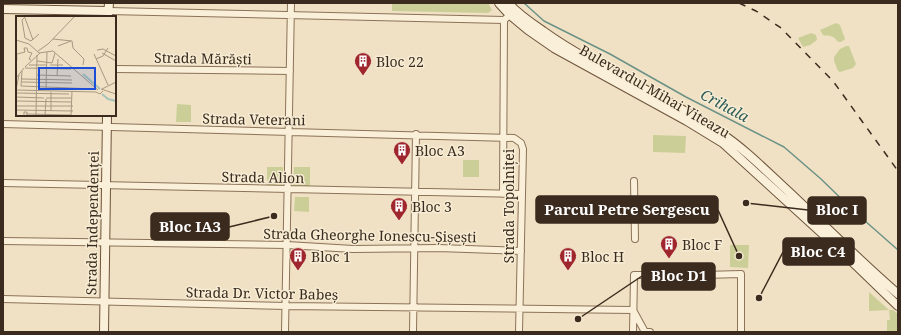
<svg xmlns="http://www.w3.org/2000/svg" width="901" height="335" font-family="'Noto Serif',serif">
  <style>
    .green { fill: #cbcf97 }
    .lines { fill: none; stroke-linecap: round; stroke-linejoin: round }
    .stream { stroke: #6c9287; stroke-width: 1.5 }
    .street-casing { stroke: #8c7259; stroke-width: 8 }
    .secondary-casing { stroke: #6e533c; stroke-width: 10 }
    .street { stroke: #faefd8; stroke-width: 6 }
    .secondary { stroke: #faefd8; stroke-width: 8 }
    .rail { stroke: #3b2b1e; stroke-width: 1.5; stroke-dasharray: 7 7; stroke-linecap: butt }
    .labels { text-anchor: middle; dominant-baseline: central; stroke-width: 3; stroke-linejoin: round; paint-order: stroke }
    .street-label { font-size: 14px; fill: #3b2b1e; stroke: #f7ecd4 }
    .poi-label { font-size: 14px; fill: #3b2b1e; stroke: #f7ecd4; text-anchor: start }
    .water-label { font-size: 15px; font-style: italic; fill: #2d5c57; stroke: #f7ecd4 }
    .inset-river { fill: none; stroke: #a6c3b9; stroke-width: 2 }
    .inset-road { fill: none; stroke: #a89882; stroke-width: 1 }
    .view { fill: #1d4ed8; fill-opacity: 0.15; stroke: #1d4ed8; stroke-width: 2 }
    .inset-edge { fill: none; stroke: #3b2b1e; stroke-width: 2 }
    .leader { fill: none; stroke: #3b2b1e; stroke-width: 1.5 }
    .callout-dot { fill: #3b2b1e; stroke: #f7ecd4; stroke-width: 1.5 }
    .callout { fill: #3b2b1e; stroke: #3b2b1e; stroke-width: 1.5 }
    .callout-label { font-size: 15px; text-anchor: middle; font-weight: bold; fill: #fff }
  </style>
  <rect width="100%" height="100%" fill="#f0e1c4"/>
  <path class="green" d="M392 3H488L492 10 488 13 392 11Z
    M836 23 840 25 845 39C836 47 838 37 830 36 828 35 825 36 823 35L820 30Z
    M811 33 816 35 817 40 810 45 803 47 798 38Z
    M846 46H849L856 64 853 68 840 72 838 71 834 61V57L840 49Z
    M177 104 191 105V122H176Z
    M653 135 686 136 685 153 653 152Z
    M463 160H479V177H463Z
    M267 167H283V186H267Z
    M294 167H310V187H293Z
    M295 197H309V212L294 211Z
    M730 245H749L748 268 730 267Z
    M869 292 889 310H893L898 314V332H887V320H890L889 310 869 311Z"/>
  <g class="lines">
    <path class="stream" d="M524 3 544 21 610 54 686 97 784 147 821 179 856 213 898 250"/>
    <g class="street-casing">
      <path id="street" d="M108 11 504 20 512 13
        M115 69 290 71
        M3 124 514 138 521 143 523 149 519 332
        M634 181 635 239
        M3 183 522 194
        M503 194 504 20
        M3 241 287 245 353 249 438 248 521 251
        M3 299 286 306 633 310 645 332H650
        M285 332 291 3
        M413 332 416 134
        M633 332 634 275H704L741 274V332"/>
    </g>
    <g class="secondary-casing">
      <path id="secondary" d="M499 3 510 15 528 30 554 48 687 121 723 143 835 245 898 306
        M508 3C518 14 531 23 543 31 599 71 663 94 719 132 745 149 767 172 790 193 826 227 861 262 898 294
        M3 9 108 11
        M108 17 109 3
        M104 332 107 115"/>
    </g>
    <use href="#street" class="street"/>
    <use href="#secondary" class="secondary"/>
    <path class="rail" d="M739 3 756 11 781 28 833 81 898 171"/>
  </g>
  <defs>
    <g id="building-pin" transform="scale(0.9)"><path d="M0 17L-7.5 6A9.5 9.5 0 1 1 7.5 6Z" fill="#9e262c" stroke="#f7ecd4"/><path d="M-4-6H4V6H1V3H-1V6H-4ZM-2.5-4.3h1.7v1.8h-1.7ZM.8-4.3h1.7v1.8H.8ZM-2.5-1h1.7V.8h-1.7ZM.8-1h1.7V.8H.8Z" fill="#fff"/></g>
  </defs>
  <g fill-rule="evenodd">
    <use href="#building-pin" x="363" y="61"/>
    <use href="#building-pin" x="402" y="150"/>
    <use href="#building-pin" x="399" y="206"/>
    <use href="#building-pin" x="669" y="244"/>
    <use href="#building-pin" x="298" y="256"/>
    <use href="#building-pin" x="568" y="256"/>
  </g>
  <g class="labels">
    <g class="street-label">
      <text transform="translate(203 58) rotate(1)">Strada Mărăști</text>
      <text transform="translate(655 91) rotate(30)">Bulevardul Mihai Viteazu</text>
      <text transform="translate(254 119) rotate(1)">Strada Veterani</text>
      <text transform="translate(263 177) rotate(1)">Strada Alion</text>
      <text transform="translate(508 206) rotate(-90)">Strada Topolniței</text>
      <text transform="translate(92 223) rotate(-89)">Strada Independenței</text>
      <text transform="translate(370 235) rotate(1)">Strada Gheorghe Ionescu-Șișești</text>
      <text transform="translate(262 293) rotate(1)">Strada Dr. Victor Babeș</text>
    </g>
    <g class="poi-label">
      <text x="376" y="61">Bloc 22</text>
      <text x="415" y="150">Bloc A3</text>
      <text x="412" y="206">Bloc 3</text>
      <text x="682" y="244">Bloc F</text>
      <text x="311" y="256">Bloc 1</text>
      <text x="581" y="256">Bloc H</text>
    </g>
    <g class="water-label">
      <text transform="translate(725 105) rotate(28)">Crihala</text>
    </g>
  </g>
  <g transform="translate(16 16)">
    <rect width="100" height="100" fill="#f0e1c4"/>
    <path class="inset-river" d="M67 58 84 73M86 78 92 83 100 85"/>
    <path class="inset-road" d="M10 0 6 4 9 22 15 25 23 18M9 2 17 24M37 23 56 25 57 32 68 43 67 49M0 24 13 28 23 37 37 35 82 74M32 28 59 0M0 29 1 44M42 30 55 25M81 34 87 33 100 40M22 35 32 28M86 37 100 45M1 38 9 36 8 32H11L12 36 16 37 13 43 15 44M78 38 92 69M80 43 87 40 92 32M21 45 36 47 39 37M13 49H30M34 49H47M9 51 24 37M9 52 55 53M6 55 5 70 79 73M21 59 55 60M41 60 42 43M0 62 8 52M6 63 56 64M6 66 56 67M30 72 31 36M85 73 100 78M86 73 100 66M0 74 3 59M0 74 80 76 84 78 87 75M0 77 53 78M0 81 28 82M30 82H56M0 85 55 86M0 90H57M0 94 57 95M35 95V76M8 96H11V100H8ZM10 98 55 99M29 99 30 83M20 100 21 39M55 100 56 75"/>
    <path class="view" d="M23 52H79V73H23Z"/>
    <rect width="100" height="100" class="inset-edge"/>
  </g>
  <path class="leader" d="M739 256L718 210M746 203L808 210M274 216L229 227M759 298L783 252M578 319L642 276"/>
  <g class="callout-dot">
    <circle cx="739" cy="256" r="4"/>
    <circle cx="746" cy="203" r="4"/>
    <circle cx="274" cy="216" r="4"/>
    <circle cx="759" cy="298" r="4"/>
    <circle cx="578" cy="319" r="4"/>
  </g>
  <g class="callout">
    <rect x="536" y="196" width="182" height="27" rx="4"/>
    <rect x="808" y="197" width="58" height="27" rx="4"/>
    <rect x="151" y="213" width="78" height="27" rx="4"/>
    <rect x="783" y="238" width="71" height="27" rx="4"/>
    <rect x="642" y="263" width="73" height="27" rx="4"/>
  </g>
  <g class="callout-label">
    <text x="627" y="215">Parcul Petre Sergescu</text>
    <text x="837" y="215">Bloc I</text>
    <text x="190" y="232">Bloc IA3</text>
    <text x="818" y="257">Bloc C4</text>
    <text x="679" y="281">Bloc D1</text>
  </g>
  <rect width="901" height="335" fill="none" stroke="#3b2b1e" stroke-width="8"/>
</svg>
